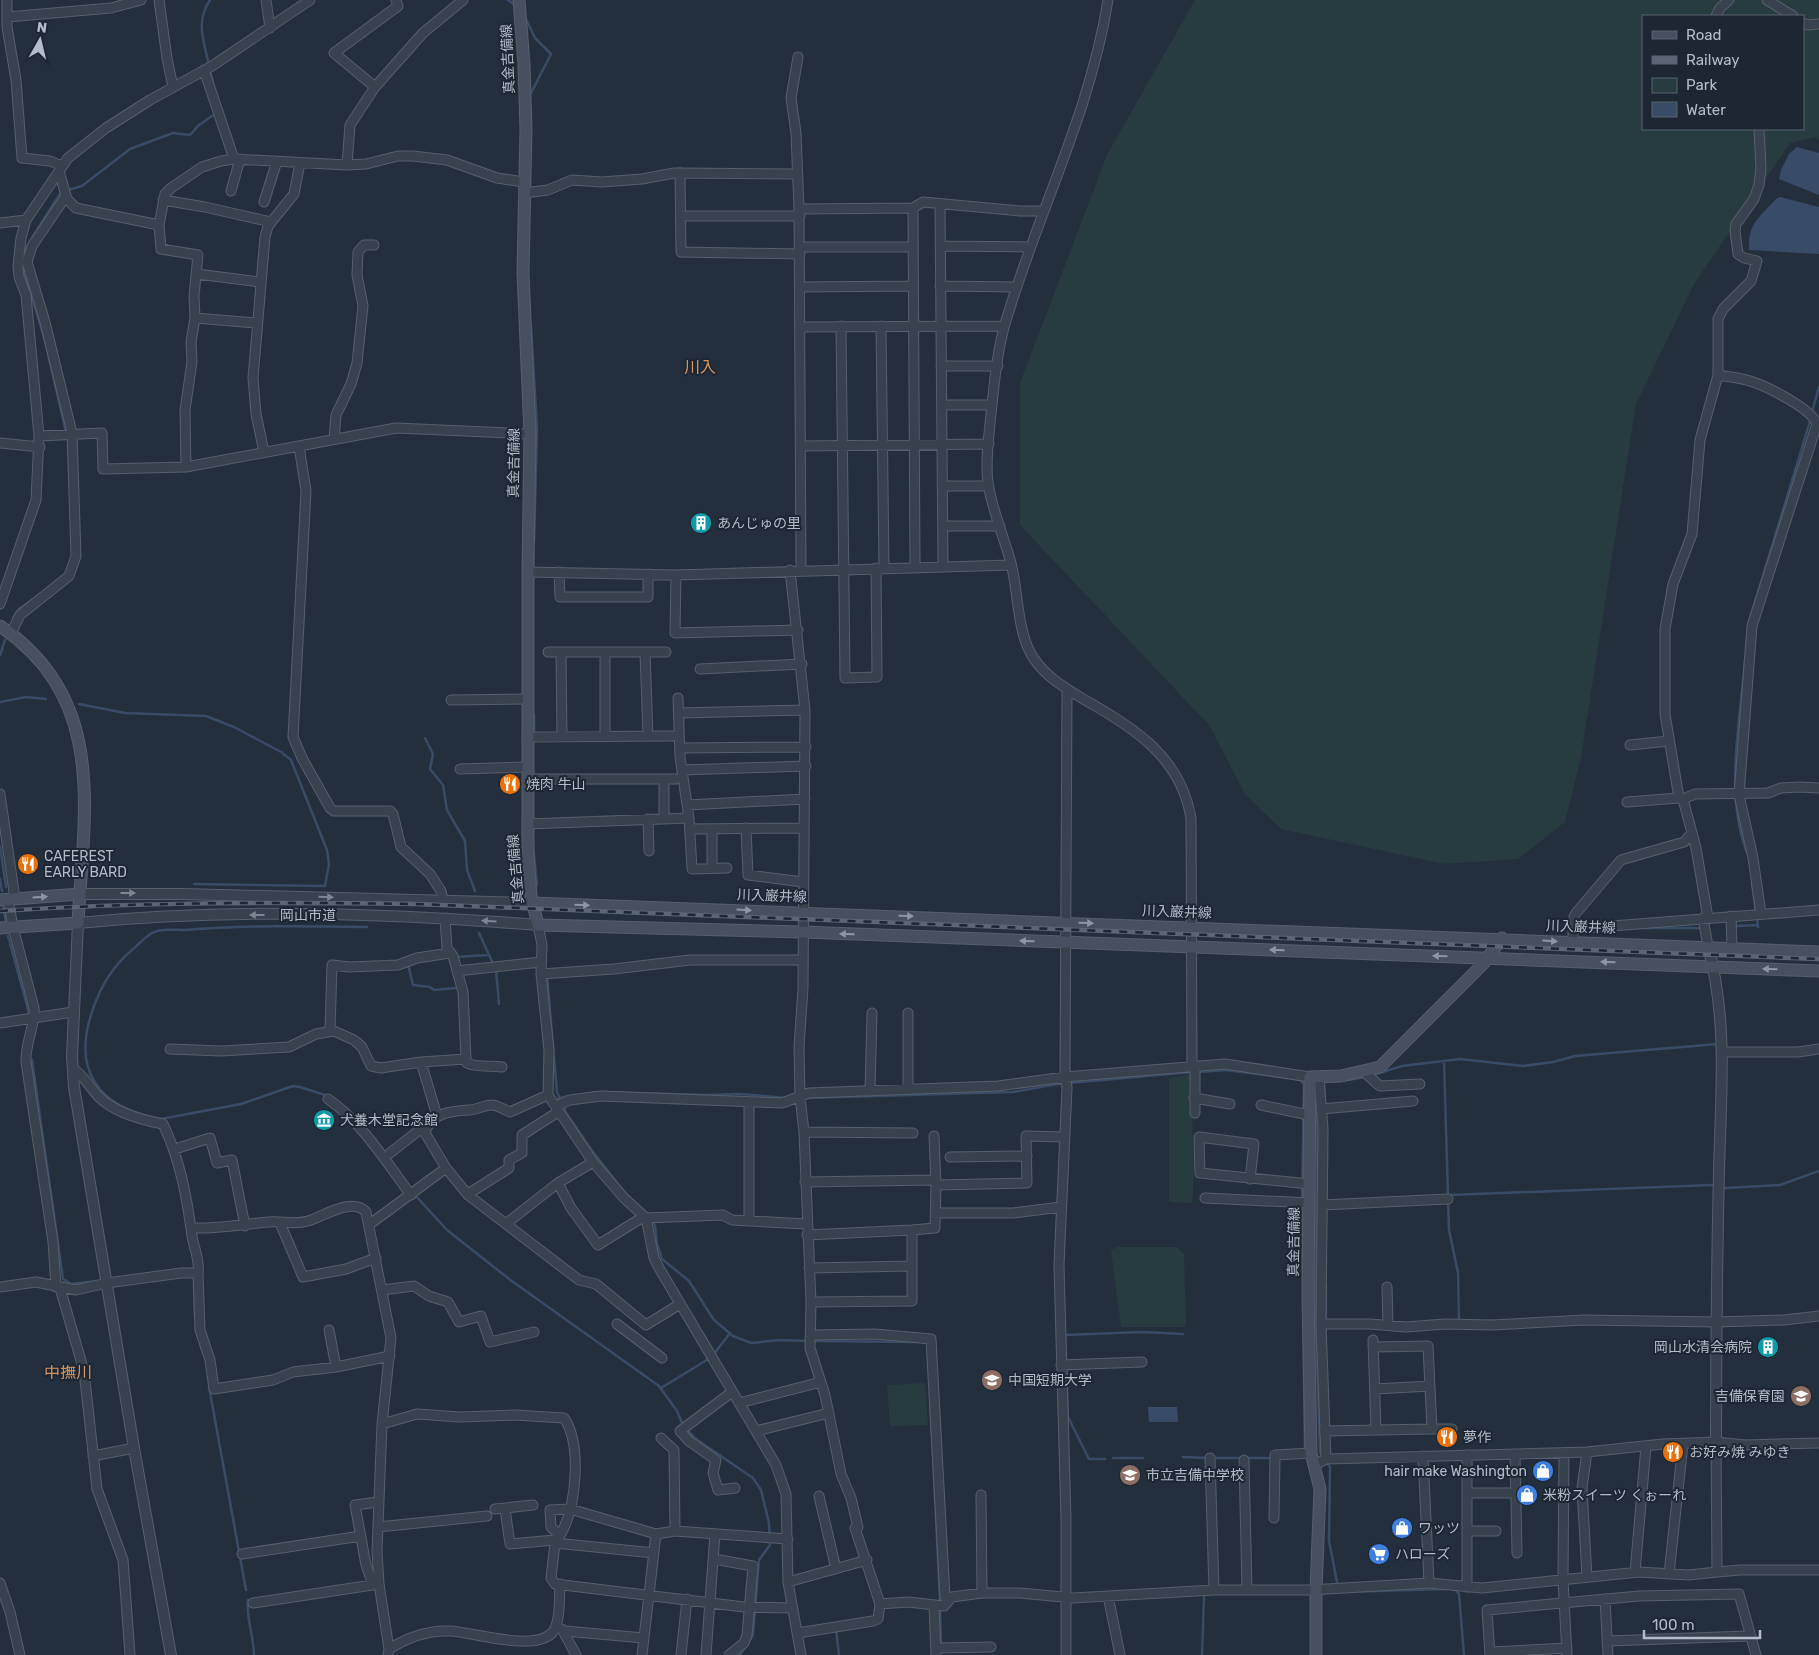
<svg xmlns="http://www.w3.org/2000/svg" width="1819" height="1655" font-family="Rubik,'Noto Sans JP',sans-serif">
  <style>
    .green { fill: #263c3f; fill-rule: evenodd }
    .water { fill: #394c67 }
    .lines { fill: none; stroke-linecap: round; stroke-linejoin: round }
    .stream { stroke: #394c67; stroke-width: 2.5 }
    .minor-casing { stroke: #565f6c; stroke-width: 11 }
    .tertiary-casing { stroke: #565f6c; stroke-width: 12 }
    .secondary-casing { stroke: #565f6c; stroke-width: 13 }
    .minor { stroke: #38414e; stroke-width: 9 }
    .tertiary { stroke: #38414e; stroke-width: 10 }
    .secondary { stroke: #465061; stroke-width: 11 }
    .rail-casing { stroke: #5a6575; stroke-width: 4.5 }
    .rail { stroke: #1d2633; stroke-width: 2.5; stroke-dasharray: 8; stroke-linecap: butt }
    .oneway { fill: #7c8592 }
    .oneway2 { fill: #8e96a5 }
    .labels { text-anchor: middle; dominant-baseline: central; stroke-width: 4; stroke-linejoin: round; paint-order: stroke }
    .street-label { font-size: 14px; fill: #b4bcc9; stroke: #1d2633 }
    .poi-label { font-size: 14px; fill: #b4bcc9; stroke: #1d2633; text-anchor: start }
    .quarter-label { font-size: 16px; fill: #d59563; stroke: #1d2633 }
  </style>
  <rect width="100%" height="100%" fill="#242f3e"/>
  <path class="green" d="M1195 0H1819V140L1815 137 1790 143 1694 284 1636 404 1581 757 1565 822 1518 859 1444 864 1281 829 1245 794 1209 725 1020 525V383L1107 155ZM1643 16H1803V129H1643Z
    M1191 1074 1194 1174 1192 1203 1169 1202V1078Z
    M1117 1247H1177L1184 1254 1186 1324 1184 1327H1121L1111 1250Z
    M925 1383 928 1425 890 1426 887 1385Z"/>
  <path class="water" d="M1797 147 1819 153V195L1779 179 1781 170 1789 154Z
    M1780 197 1819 207V254L1749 250C1748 223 1759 218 1776 199Z
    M1148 1407H1177L1178 1422H1149Z"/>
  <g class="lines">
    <path class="stream" d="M508 0 515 5
      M524 15 535 38 551 54 530 95
      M209 65C204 41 195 22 210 0
      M210 71 213 82
      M32 238 61 192 82 186 130 149 173 133 190 135 198 126 216 113
      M23 258 29 243
      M22 266 44 337 66 432
      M531 327 537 428 534 542
      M1812 412 1819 387
      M13 618 19 609 32 600
      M1748 625 1811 418
      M0 655 5 640
      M1745 661C1740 722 1724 798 1748 855
      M0 702 26 697 46 699
      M79 704 125 713 206 716 234 727 281 752 291 760 327 850 329 864 325 886 194 884
      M534 732V715
      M425 738 433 754 430 769 443 785 447 810 465 841 467 870 475 891
      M533 845 537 885
      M0 846 6 887
      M0 879 2 891
      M1752 883 1756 912
      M3 908 6 922
      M1757 918 1758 927
      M1736 926 1758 925
      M1644 928H1699
      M479 933 496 970 499 1004
      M8 936 30 1017
      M455 957 488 955
      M408 964 413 985 430 987 434 990 456 988 457 986
      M547 976 557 1092 566 1113 593 1152 625 1193 649 1216
      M32 1060 63 1279 71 1284 96 1281
      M1444 1061 1449 1230 1458 1273 1459 1322
      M1198 1072 1227 1070 1301 1080
      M1373 1075 1402 1066 1460 1059 1523 1066 1553 1062 1575 1056 1718 1044
      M1300 1080 1304 1084 1302 1200
      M1348 1080 1365 1077
      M1324 1083 1325 1104
      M603 1092 705 1095 741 1094 786 1098
      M1315 1093 1317 1155 1315 1296 1320 1452 1323 1458
      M328 1096 300 1087 293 1086 241 1104 161 1119C98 1108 71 1070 93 1009 101 985 113 966 132 950 138 945 145 937 152 933 160 928 176 930 185 930 246 925 306 926 367 927
      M559 1098 597 1092
      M807 1098 1013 1092 1058 1084 1192 1072
      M337 1101 348 1110
      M1725 1188 1780 1185 1819 1171
      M415 1195 447 1230 509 1279 659 1386 677 1411 683 1425
      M1449 1195 1712 1185
      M1302 1205 1305 1452
      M1326 1216 1327 1154
      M652 1221 655 1226 657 1244 662 1259 689 1281 714 1320 733 1336 751 1343 780 1340 808 1341
      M181 1269H195
      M194 1287 195 1314
      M1326 1321V1286
      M198 1336 203 1352
      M813 1341 915 1342
      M714 1354 730 1333
      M209 1387 246 1590
      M661 1388 710 1358
      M930 1393 940 1602
      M686 1429 696 1439 753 1478 761 1490 769 1523 770 1545 759 1560 753 1635 740 1655
      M1183 1457 1207 1458
      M1113 1458H1143
      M1212 1458H1272
      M1105 1459H1089L1068 1417 1065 1335 1142 1332 1183 1334
      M1326 1462 1330 1467 1329 1541 1338 1587
      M1455 1589 1459 1594 1464 1655
      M1340 1592 1447 1589
      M248 1600C246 1620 254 1636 254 1655
      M940 1608 941 1645
      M836 1629 839 1655
      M1202 1655 1204 1597"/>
    <g class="minor-casing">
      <path id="minor" d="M7 0V27L16 80 22 158 50 161 62 166
        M159 0 167 58 173 87
        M266 0 270 28
        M1108 0C1090 114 1037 214 1005 324 997 352 994 385 991 414 989 436 985 461 988 483 992 510 1004 537 1011 563 1018 591 1017 622 1028 648 1039 673 1063 687 1085 700 1135 728 1181 758 1191 818L1192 1066
        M1767 0 1793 16
        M1716 16 1720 8 1729 0
        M7 17 111 8 141 0
        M1803 23 1808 25 1819 24
        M798 57 791 98 796 133 799 209
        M204 70 234 159
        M375 87 334 53 398 6 396 0
        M347 165 350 125 375 87 423 33 463 0
        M59 171 67 199 76 208 159 225
        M680 173 681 252 800 254
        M524 182 497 178 447 160 413 156H398L366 164 347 165 234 159 221 161 202 167 171 188 165 194 159 225 161 249 198 255 194 296 195 318 191 342 192 362 185 410 186 467 396 428 530 434
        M231 191 240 159
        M524 193 548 190 572 180 602 182 642 179 674 173 798 174
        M163 200 205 207 271 222
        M264 202 277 161
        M940 204 943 567
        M913 208 915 567
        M681 216H800
        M0 223 26 220
        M940 246 1030 247
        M800 247H913
        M197 274 260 282
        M940 286 1017 287
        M800 287 913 286
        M195 318 256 323
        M841 326 845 678 877 677 876 568
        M881 326 884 568
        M801 327 1004 326
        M941 366H998
        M1718 375C1729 377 1742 378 1753 382 1768 387 1812 409 1817 424L1752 626 1739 795 1753 858 1761 914
        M942 405H992
        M39 436 102 433 103 469 186 467
        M334 439 336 415 351 384 357 363 363 306 357 275 358 252 364 245H374
        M0 443 40 447
        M299 446 306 491 293 737 302 758 330 808 334 811H390L393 814 401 847 430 874 441 891 443 900
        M801 446 989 444
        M264 452 256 414 253 378 265 237 268 226 294 194 300 163
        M942 486H989
        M943 526H1000
        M790 570 805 710 803 988 799 1047 800 1097 804 1132 811 1302 810 1348 825 1395 841 1474 851 1498 858 1527 855 1528 880 1604 908 1602 944 1606 952 1597 982 1593H1020L1073 1598 1214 1590H1310L1429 1583 1482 1588 1639 1572 1689 1575 1717 1572
        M801 570 799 209 913 208 923 202 1020 211H1044
        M528 572 676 575 1011 565
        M559 572 560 597H648V574
        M676 575 675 633 798 630
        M0 604 36 500 39 436 26 295 19 277 18 266 21 238 26 220 68 158 106 128 150 100 212 66 310 0
        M11 633 20 615 69 576 76 556 72 433 45 322 27 262 32 246 66 196
        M548 652H666
        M561 652 562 737
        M645 652 648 736
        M700 669 802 664
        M678 698 680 757 689 818 692 869 727 868
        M451 700 527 699
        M679 713 805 710
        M605 736V652
        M527 737 673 736
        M1630 745 1669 741
        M680 748 806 747
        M460 769 528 767
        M682 770 806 766
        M528 779H676
        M0 794 15 899
        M1683 799 1695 794 1768 793 1781 788 1799 787 1819 788
        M1627 802 1679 798
        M687 805 805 799
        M664 818V779
        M648 819 649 851
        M527 824 689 818
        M746 828 748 875 803 882
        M690 829 804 828
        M712 829V868
        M8 900 13 927 34 1008C35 1027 25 1043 26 1062L53 1242 56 1287
        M1731 916 1732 947
        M1703 918 1708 947
        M1708 918 1696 848 1683 799 1679 798 1665 714V629L1673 584 1692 534 1700 440 1718 375V319L1723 309 1751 281 1757 261 1744 258 1738 254 1735 231 1736 224 1754 199 1759 185 1761 168 1759 129
        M538 925 542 945 541 974 549 1050 548 1095 593 1162 624 1198 646 1218 654 1258 659 1268 776 1465 786 1494 788 1582 801 1655
        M1576 928 1574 917 1576 913 1621 860 1684 842 1692 833
        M1573 942V929L1819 910
        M457 971 541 962
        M541 974 614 969 690 960H803
        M0 1023 73 1012
        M330 1030 332 965 349 967 398 965 417 958 450 953
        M170 1049 221 1051 289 1047 316 1034 334 1031 354 1040 362 1047 371 1066 381 1068 421 1062
        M1722 1052H1798L1819 1049
        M466 1059 467 1063C476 1068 491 1065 502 1067
        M1364 1072 1380 1086 1420 1084
        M1319 1078 1323 1129 1321 1324 1326 1459
        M908 1089V1013
        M870 1091 872 1013
        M548 1095 510 1112C505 1110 497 1105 492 1105 484 1105 476 1110 469 1110 451 1111 430 1113 425 1133L446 1168 468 1195 579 1280 596 1284 646 1325 680 1304
        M1194 1098 1230 1104
        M328 1099C362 1122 386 1162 411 1195
        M1261 1105 1309 1115
        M556 1106 570 1100 601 1096 782 1103 809 1093 998 1086 1065 1077 1225 1064 1310 1077
        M1321 1109 1413 1101
        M1195 1113V1066
        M437 1116 421 1062 466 1059 463 992 453 956 447 948 445 918
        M804 1132 913 1133
        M175 1149 210 1138 217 1163 232 1160 245 1226
        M390 1153 427 1124
        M950 1157 1027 1156
        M1250 1179 1254 1144 1199 1137 1200 1173 1310 1184
        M805 1182 934 1180
        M558 1183 571 1208 598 1245 643 1217
        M936 1185 1027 1183 1026 1136 1064 1137
        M468 1194 509 1168V1160L522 1153V1135L558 1112
        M1205 1198 1310 1203
        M1322 1205 1448 1199
        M936 1213H1013L1061 1207
        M646 1218 723 1215 732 1220 806 1224
        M749 1221V1102
        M280 1223 303 1277 346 1269 376 1258
        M507 1223 558 1183 593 1162
        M370 1224 446 1168
        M192 1228C219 1229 243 1224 269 1222 283 1221 294 1225 308 1221 324 1216 352 1197 366 1212L391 1338 382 1424 377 1551 379 1584 389 1649 388 1655
        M912 1230 935 1228 936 1185 934 1136
        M807 1235 912 1230V1301L811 1302
        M809 1268 912 1266
        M198 1273 200 1330 210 1360 214 1389 273 1380 293 1372 336 1367 390 1356
        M0 1287 36 1282 76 1290 107 1283 181 1273H198C200 1259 194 1249 192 1236 187 1198 180 1159 163 1124 142 1120 115 1113 99 1097 89 1087 85 1076 73 1069
        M1387 1287 1388 1325
        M60 1288 84 1371 97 1489 123 1560 130 1655
        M382 1290 414 1286 429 1296 448 1302 459 1322 481 1316 490 1342 534 1332
        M617 1324 662 1358
        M1321 1324H1370L1406 1327 1445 1324 1492 1325 1584 1320 1716 1322 1784 1320 1819 1316
        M329 1330 336 1367
        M811 1335 875 1334 931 1339 945 1597 948 1601
        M1373 1340 1376 1430
        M1061 1365 1142 1362
        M1375 1389 1430 1386
        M732 1392 680 1431 689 1441 716 1460 713 1473 718 1490 735 1488
        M739 1403 821 1382
        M382 1424 417 1414 460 1417 515 1415 564 1418C582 1444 576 1503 563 1530 561 1535 557 1538 555 1543
        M1432 1429H1452
        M756 1431 829 1413
        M1324 1431 1432 1429 1428 1346 1373 1347
        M661 1438 674 1450 675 1531
        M1716 1442 1717 1572 1740 1570H1819
        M1564 1453 1563 1580 1567 1655
        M1515 1454 1517 1553
        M93 1456 134 1448
        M1423 1456 1429 1583
        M1210 1458 1214 1590
        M1244 1460 1247 1590
        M1314 1465 1326 1459 1587 1452 1663 1444 1716 1442 1745 1445 1819 1443
        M1467 1493H1516
        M981 1495 982 1593
        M819 1496 836 1569
        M495 1509 533 1505
        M505 1509 510 1544 555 1540
        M1274 1518 1275 1455 1311 1453
        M378 1527 487 1516
        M1467 1531H1496
        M560 1536 551 1527 550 1510 570 1509 656 1534
        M654 1553 555 1543 551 1578 555 1584 744 1607 792 1608
        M242 1554 361 1536
        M714 1559 753 1566 747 1635 744 1643 729 1655
        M1635 1572 1646 1446
        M1669 1574 1683 1444
        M1587 1577 1582 1488 1587 1452
        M788 1582 867 1560
        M0 1583 10 1612 20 1655
        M373 1585 366 1565 355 1505 378 1502
        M1467 1587V1455
        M1108 1596 1120 1655
        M1605 1599 1608 1655
        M253 1603 379 1584
        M934 1605 936 1655
        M562 1629 576 1655
        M565 1631 644 1638
        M798 1633 873 1621 878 1619 880 1604
        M1607 1641 1749 1636
        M936 1648 991 1647
        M389 1649C408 1637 428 1630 450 1631 473 1632 533 1652 552 1633 561 1623 559 1597 560 1584
        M1491 1652 1567 1648
        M642 1655 656 1534 675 1531 788 1539
        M681 1655 687 1599
        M706 1655 715 1534
        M1066 1655V1519L1059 1265 1067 1088 1065 1071 1067 691
        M1490 1655 1487 1610 1639 1596 1739 1594 1756 1655"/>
    </g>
    <g class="tertiary-casing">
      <path id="tertiary" d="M80 894H183L533 903
        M1708 947C1728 1019 1721 1095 1719 1169 1717 1260 1716 1351 1716 1442
        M171 1655 134 1448 74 1087 72 1056 78 923C230 908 386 913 538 925"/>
    </g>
    <g class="secondary-casing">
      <path id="secondary" d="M519 0 524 64 526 129 523 273 530 434 528 572V855L531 896 538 925 803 932 1819 971
        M0 626C108 699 84 811 78 923L0 928
        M0 900 80 894
        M533 903 1819 952
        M1316 1655V1590L1320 1489 1311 1453 1308 1297 1310 1077 1341 1076 1380 1067 1483 964 1502 938"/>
    </g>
    <use href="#minor" class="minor"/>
    <use href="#tertiary" class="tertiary"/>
    <use href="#secondary" class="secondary"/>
    <g class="rail-casing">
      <path id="rail" d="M0 911C138 902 277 902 416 904L1819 959"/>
    </g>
    <use href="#rail" class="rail"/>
  </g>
  <defs><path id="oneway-solid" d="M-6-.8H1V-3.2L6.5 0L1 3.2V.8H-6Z" transform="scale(1.25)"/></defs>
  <g class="oneway">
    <use href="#oneway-solid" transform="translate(128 893)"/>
    <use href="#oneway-solid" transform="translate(326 897) rotate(1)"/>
    <use href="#oneway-solid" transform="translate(257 915) rotate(180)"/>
    <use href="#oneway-solid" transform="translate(489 921) rotate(-176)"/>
  </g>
  <g class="oneway2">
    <use href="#oneway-solid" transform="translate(40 897) rotate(-4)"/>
    <use href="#oneway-solid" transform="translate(582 905) rotate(2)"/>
    <use href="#oneway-solid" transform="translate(744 910) rotate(3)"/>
    <use href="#oneway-solid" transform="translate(906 916) rotate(2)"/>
    <use href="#oneway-solid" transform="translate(1086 923) rotate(2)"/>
    <use href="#oneway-solid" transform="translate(847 934) rotate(-178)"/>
    <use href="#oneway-solid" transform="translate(1027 941) rotate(-178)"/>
    <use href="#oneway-solid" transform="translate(1550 941) rotate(3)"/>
    <use href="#oneway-solid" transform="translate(1277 950) rotate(-178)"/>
    <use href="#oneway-solid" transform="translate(1440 956) rotate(-178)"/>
    <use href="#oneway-solid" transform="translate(1608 962) rotate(-178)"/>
    <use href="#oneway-solid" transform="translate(1770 969) rotate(-178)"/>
  </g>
  <defs>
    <g id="building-disc" transform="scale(1.125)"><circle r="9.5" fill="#0f9aa8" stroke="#1d2633"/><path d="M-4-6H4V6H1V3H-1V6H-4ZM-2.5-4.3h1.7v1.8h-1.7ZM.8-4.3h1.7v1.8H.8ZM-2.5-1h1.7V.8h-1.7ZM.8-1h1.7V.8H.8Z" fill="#fff"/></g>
    <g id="restaurant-disc" transform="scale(1.125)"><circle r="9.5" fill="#e8710a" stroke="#1d2633"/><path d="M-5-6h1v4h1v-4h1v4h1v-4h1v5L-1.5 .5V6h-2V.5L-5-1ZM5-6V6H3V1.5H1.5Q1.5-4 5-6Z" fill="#fff"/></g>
    <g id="museum-disc" transform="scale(1.125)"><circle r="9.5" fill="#0f9aa8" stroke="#1d2633"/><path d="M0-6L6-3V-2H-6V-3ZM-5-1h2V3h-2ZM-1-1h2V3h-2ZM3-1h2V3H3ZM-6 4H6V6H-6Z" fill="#fff"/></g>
    <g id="university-disc" transform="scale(1.125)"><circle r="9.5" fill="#8d6e63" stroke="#1d2633"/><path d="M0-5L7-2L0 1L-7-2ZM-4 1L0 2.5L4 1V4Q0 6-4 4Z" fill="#fff"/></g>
    <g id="school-disc" transform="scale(1.125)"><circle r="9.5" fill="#8d6e63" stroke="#1d2633"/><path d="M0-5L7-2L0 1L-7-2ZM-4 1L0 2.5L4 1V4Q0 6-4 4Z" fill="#fff"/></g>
    <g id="shop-disc" transform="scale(1.125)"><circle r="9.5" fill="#3f7fe0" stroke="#1d2633"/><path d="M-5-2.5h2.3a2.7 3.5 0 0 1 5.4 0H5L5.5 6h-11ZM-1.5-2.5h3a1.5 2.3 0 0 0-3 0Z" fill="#fff"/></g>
    <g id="supermarket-disc" transform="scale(1.125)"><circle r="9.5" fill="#3f7fe0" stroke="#1d2633"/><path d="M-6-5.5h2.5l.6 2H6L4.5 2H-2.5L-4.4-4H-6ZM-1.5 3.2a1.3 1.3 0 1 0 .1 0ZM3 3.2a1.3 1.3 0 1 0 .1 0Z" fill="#fff"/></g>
  </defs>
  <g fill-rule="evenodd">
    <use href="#building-disc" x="701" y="523"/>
    <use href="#restaurant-disc" x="510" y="784"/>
    <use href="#restaurant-disc" x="28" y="864"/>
    <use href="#museum-disc" x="324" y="1120"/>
    <use href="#building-disc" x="1768" y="1347"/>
    <use href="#university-disc" x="992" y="1380"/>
    <use href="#school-disc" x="1801" y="1396"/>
    <use href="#restaurant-disc" x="1447" y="1437"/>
    <use href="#restaurant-disc" x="1673" y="1452"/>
    <use href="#shop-disc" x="1543" y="1471"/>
    <use href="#school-disc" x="1130" y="1475"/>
    <use href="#shop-disc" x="1527" y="1495"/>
    <use href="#shop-disc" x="1402" y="1528"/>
    <use href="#supermarket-disc" x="1379" y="1554"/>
  </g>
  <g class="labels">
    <g class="street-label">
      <text transform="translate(508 59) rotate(-93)">真金吉備線</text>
      <text transform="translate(514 463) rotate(-89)">真金吉備線</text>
      <text transform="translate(516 869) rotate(-95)">真金吉備線</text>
      <text transform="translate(772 896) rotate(2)">川入巌井線</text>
      <text transform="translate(1177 912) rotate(2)">川入巌井線</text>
      <text x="308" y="915">岡山市道</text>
      <text transform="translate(1581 927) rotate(2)">川入巌井線</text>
      <text transform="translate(1294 1242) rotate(-89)">真金吉備線</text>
    </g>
    <g class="poi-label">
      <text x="717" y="523">あんじゅの里</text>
      <text x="526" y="784">焼肉 牛山</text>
      <text x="44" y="856">CAFEREST<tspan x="44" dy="16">EARLY BARD</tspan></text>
      <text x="340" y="1120">犬養木堂記念館</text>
      <text x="1752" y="1347" text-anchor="end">岡山水清会病院</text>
      <text x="1008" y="1380">中国短期大学</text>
      <text x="1785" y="1396" text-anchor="end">吉備保育園</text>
      <text x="1463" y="1437">夢作</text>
      <text x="1689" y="1452">お好み焼 みゆき</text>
      <text x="1527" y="1471" text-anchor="end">hair make Washington</text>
      <text x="1146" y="1475">市立吉備中学校</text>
      <text x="1543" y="1495">米粉スイーツ くぉーれ</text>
      <text x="1418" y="1528">ワッツ</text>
      <text x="1395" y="1554">ハローズ</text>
    </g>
    <g class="quarter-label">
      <text x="700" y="367">川入</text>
      <text x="68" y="1372">中撫川</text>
    </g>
  </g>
  <rect x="1642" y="15" width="162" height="115" fill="#1d2633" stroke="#59626f"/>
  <rect x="1652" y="31" width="25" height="8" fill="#465061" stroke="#59626f"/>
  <text x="1686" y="40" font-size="15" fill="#b4bcc9">Road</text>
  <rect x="1652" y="56" width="25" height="8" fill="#5a6575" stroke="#59626f"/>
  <text x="1686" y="65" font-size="15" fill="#b4bcc9">Railway</text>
  <rect x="1652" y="78" width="25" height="15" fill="#263c3f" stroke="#59626f"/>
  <text x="1686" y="90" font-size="15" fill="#b4bcc9">Park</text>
  <rect x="1652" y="102" width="25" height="15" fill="#394c67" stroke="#59626f"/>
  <text x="1686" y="115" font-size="15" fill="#b4bcc9">Water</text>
  <g transform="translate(40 40) rotate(8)" stroke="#1d2633" stroke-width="4" paint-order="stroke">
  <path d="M0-4L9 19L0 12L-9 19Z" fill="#b4bcc9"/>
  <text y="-8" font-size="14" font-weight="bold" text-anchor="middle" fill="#b4bcc9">N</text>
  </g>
  <path d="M1644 1630v8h116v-8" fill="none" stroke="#b4bcc9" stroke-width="2.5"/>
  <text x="1652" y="1630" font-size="15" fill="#b4bcc9" stroke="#1d2633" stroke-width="4" paint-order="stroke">100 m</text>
</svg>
